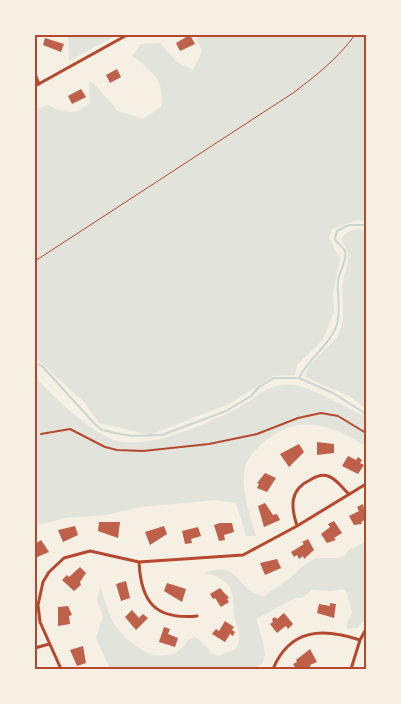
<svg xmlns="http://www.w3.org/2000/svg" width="401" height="704" font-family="Literata,serif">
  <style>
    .green { fill: #e2e4dc }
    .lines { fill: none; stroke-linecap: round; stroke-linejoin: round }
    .stream { stroke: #c9d6d2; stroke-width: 2 }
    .building { fill: #bf614a }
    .path { stroke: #b5482f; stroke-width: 1 }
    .service { stroke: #b5482f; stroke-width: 2 }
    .minor { stroke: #b5482f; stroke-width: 3 }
    .neatline { fill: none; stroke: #b5482f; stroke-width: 2 }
  </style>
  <rect width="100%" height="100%" fill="#f6efe4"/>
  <path class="green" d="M68 35H117L69 61Z
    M196 35H366V221L358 220 332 229 329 238 340 258 333 292 334 312 323 340 297 365 295 375 274 376 229 404 150 435 99 423 84 402 38 360H35V110L48 105C66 113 74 117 90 103L89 81 95 85 118 111 143 119 161 107C166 81 151 70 132 56L141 44 160 43 177 62 193 70 202 52Z
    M366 229V409L349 396 305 377C309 356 332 350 340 331 346 314 340 297 343 280 345 271 349 263 348 253 347 248 344 244 341 240 346 229 355 230 366 229Z
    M35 377C56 399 83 426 112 439 143 453 213 422 241 406 258 396 271 382 293 385 313 388 346 407 366 417V446C331 425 301 413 266 440 259 446 248 457 245 467 240 486 250 518 256 536H246L236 503 216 500 141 507 105 515 65 518 35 526Z
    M366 542V623L363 621 357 628 347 629V622L352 613 347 593 343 589 332 591 312 590 302 598H295L256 619 263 641 265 654 263 663 254 669H110L96 638 103 616 97 601 100 587C106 602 109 620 121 633 139 653 171 669 188 640L195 637C205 642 208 652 218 656L236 649C244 630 234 628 234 612 233 586 230 580 205 573 240 559 236 592 264 596L289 579 305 564 316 558H338L344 556 350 549Z"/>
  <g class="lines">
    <path class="stream" d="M35 363 42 366 94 423 102 430 115 433 133 436 162 435 226 411 251 396 259 387 274 378H299C308 359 331 344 337 324 341 310 337 296 338 282 338 273 348 260 345 251 343 247 337 243 335 239L337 231 349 225H366
      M299 378 333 393 366 414"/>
  </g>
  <path class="building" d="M190 35 195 44 180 51 176 43Z
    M45 38 64 44 61 52 43 45Z
    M117 69 121 77 110 83 106 75Z
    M81 89 86 97 72 104 68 96Z
    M317 442 334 444V453L317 455Z
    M299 444 304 452 289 467 280 454Z
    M348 456 356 460 358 457 362 460 360 463 364 465 358 474 342 466Z
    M265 473 276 478 267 492 257 488 259 484 257 483Z
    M265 503 273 515 277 514 280 520 264 527 258 506Z
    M363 504 366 519 361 522 362 524 354 525 349 516 359 511 357 507Z
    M334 521 342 533 334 538 336 540 327 543 321 534 330 527 328 524Z
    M99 522H120L118 538 98 531Z
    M220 523H232L234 532 224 535 225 540 219 541 214 525Z
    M75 526 78 535 63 542 58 530Z
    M164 526 167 534 150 545 145 532Z
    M198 527 201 536 191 539 192 543 185 544 182 531Z
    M308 539 314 550 304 559 303 556 299 559 297 555 294 557 291 552 304 544 302 542Z
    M41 540 49 552 35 558V544Z
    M277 559 281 568 265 575 260 563Z
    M80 567 86 573 80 582 81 585 74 591 62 580 67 575 69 577Z
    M126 581 130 598 121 601 116 584Z
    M167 583 186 589 182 602 164 591Z
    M220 588 229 598 227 599 229 602 221 607 215 598 213 599 210 594Z
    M330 603 336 604 334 618 317 613 319 604 330 606Z
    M68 606 72 615 69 616 70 624 58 626V607Z
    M132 610 139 618 143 614 148 618 136 630 125 617Z
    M284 613 293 624 288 629 286 626 283 628 277 633 270 624 273 622 272 619 275 617 277 619Z
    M225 621 234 627 232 630 235 632 233 636 230 634 225 642 212 634 216 629 219 631Z
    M164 627 170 629 168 634 178 638 175 647 159 642Z
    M83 646 86 663 77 666 70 650Z
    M310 649 317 662 310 665V669H296L293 664 297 662 296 660Z"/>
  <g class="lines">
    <path class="path" d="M35 261 293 93C317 75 337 59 355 35"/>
    <path class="service" d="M41 434 70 429 105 447 117 450 143 451 209 444 257 434 298 418 321 413 338 416 366 433"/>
    <path class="minor" d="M35 74 39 84
      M35 86 127 35
      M297 526C291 507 289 490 310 480 315 477 322 474 328 476 337 479 343 489 349 494
      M139 562C141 602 155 620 197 616
      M35 648 49 644
      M61 669 40 622 38 605 43 582 49 572 64 558 90 551 139 562 243 555 297 526 366 484
      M273 669C290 628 323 628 360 640
      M351 669 360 640 366 629"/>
  </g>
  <rect width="401" height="704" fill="none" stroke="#f6efe4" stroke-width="72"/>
  <rect x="36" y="36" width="329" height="632" class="neatline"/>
</svg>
